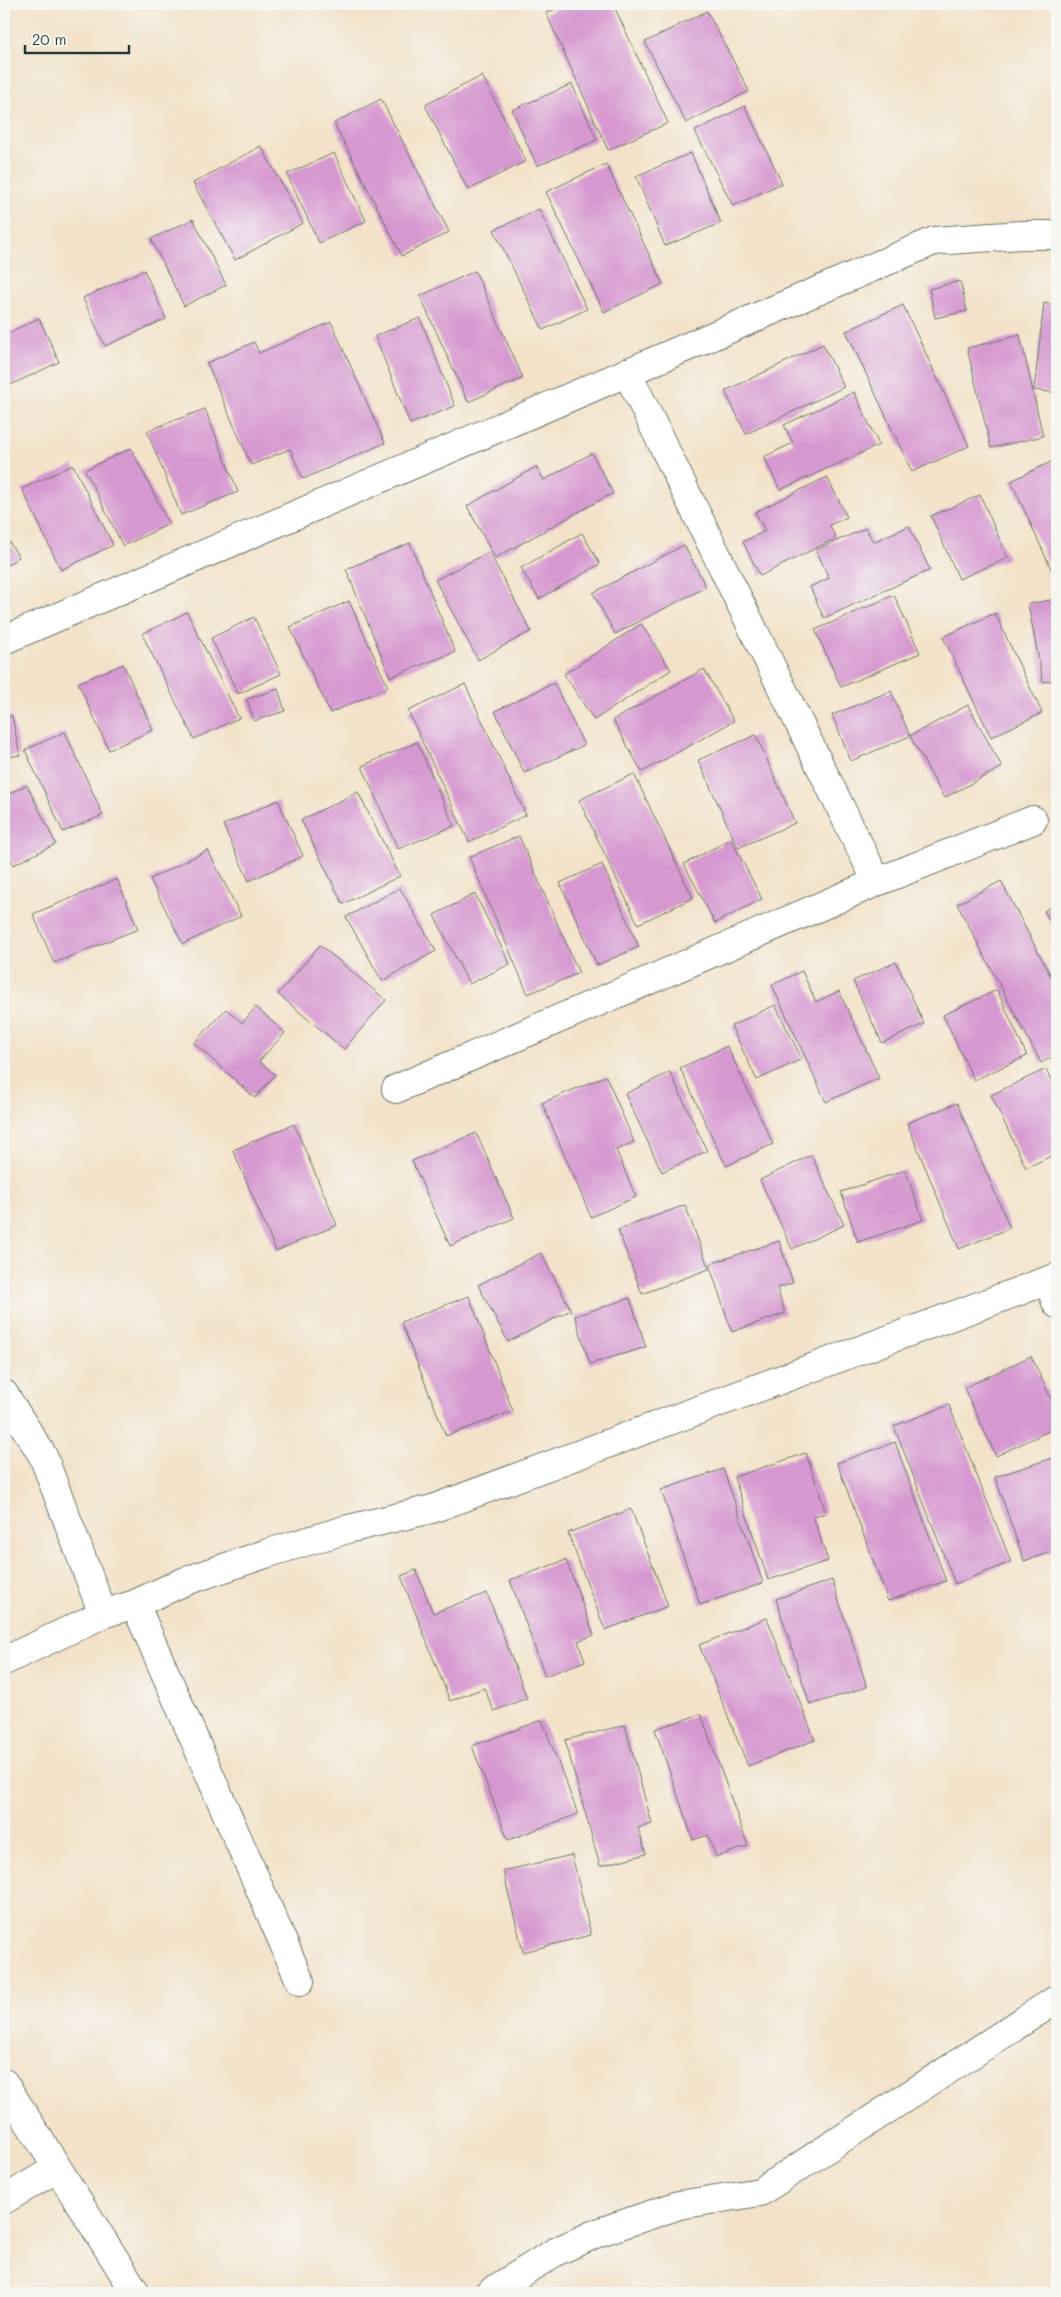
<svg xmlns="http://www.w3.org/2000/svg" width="1061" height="2297" font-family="Mali,sans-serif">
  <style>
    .building { fill: #d698d0 }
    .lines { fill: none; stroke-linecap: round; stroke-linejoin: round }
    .minor-casing { stroke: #697768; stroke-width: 30 }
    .minor { stroke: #fff; stroke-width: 28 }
  </style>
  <rect width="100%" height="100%" fill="#f6f6f2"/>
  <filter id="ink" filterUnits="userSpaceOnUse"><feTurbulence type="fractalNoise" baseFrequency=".02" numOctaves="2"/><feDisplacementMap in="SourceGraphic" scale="10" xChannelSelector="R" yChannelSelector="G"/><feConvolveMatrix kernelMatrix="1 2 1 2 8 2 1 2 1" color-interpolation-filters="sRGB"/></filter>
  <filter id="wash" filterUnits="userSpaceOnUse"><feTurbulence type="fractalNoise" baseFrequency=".0096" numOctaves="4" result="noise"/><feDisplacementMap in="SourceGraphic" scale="20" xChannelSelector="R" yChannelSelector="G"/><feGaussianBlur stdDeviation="1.12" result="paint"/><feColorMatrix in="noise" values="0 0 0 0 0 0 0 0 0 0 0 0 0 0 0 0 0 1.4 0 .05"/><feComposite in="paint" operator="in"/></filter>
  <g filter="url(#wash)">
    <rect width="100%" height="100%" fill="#f3e2c9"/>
    <g id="blocks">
      <path class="building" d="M568 4H613L668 123 608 150 546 13Z
        M707 11 749 91 686 123 645 42Z
        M482 76 526 161 468 190 425 105Z
        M572 84 597 140 537 166 512 110Z
        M381 99 449 232 402 256 334 123Z
        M745 106 782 183 733 206 695 131Z
        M261 146 303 223 235 260 193 183Z
        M334 153 366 221 319 243 287 174Z
        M691 153 721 223 665 246 636 176Z
        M606 164 663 284 604 312 546 192Z
        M539 209 587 309 543 330 494 230Z
        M193 219 226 285 184 306 151 239Z
        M144 270 166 319 105 346 83 298Z
        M475 271 523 378 468 402 420 296Z
        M960 281 967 311 935 318 929 289Z
        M1044 303 1057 305V393L1034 390Z
        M903 305 969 446 912 472 846 331Z
        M39 318 59 362 4 388V335Z
        M420 318 455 406 410 424 375 336Z
        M331 322 385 443 303 479 290 449 251 465 207 363 254 342 259 353Z
        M1020 335 1043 436 991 448 967 348Z
        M823 344 844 387 746 434 725 391Z
        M854 392 879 445 780 490 764 457 793 443 784 425Z
        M205 409 238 492 181 515 147 431Z
        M131 448 169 524 123 546 85 470Z
        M592 453 613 493 495 558 467 506 536 467 544 480Z
        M1057 459V571L1053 573 1011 481Z
        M73 465 113 545 61 570 22 489Z
        M827 477 847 517 830 525 836 538 760 576 743 542 765 531 755 512Z
        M980 495 1008 558 959 579 931 516Z
        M909 526 930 570 824 618 810 587 829 578 816 550 866 528 873 542Z
        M582 533 600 564 539 599 521 568Z
        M4 534 19 557 4 567Z
        M410 543 455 652 390 677 346 569Z
        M684 545 706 587 615 634 593 593Z
        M489 552 531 631 478 660 435 580Z
        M894 595 920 653 841 687 815 630Z
        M1057 599V680L1043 682 1028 604Z
        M349 601 388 687 330 713 290 627Z
        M187 612 239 718 194 739 142 634Z
        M995 613 1042 713 991 737 943 637Z
        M254 617 281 674 238 694 211 638Z
        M641 624 671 670 594 720 564 674Z
        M123 664 153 730 109 750 78 683Z
        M704 669 734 721 642 772 613 720Z
        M554 683 584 745 524 773 495 711Z
        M465 684 526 815 469 842 408 711Z
        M278 689 285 711 254 721 247 699Z
        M891 691 910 736 851 761 832 715Z
        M968 705 1002 767 944 798 910 736Z
        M12 716 20 755 4 758V718Z
        M65 732 103 815 63 832 25 750Z
        M756 735 795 823 738 848 698 760Z
        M417 742 454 826 398 849 362 766Z
        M634 774 693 898 638 924 579 800Z
        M27 785 56 844 13 865 4 846V796Z
        M358 792 400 876 343 904 301 820Z
        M278 800 303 856 249 881 223 825Z
        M519 836 579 973 528 994 469 857Z
        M731 839 762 899 715 923 684 864Z
        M208 850 241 916 183 944 150 879Z
        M602 864 639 947 597 965 560 883Z
        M117 879 138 929 54 963 33 914Z
        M1001 881 1057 988V1054L1041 1063 957 904Z
        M400 888 436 951 382 981 346 917Z
        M475 894 510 964 469 984 434 915Z
        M1057 903V934L1044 911Z
        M320 945 386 1000 344 1049 278 994Z
        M896 962 924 1024 882 1043 853 981Z
        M802 971 816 1002 839 991 879 1078 826 1102 772 985Z
        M997 990 1027 1056 974 1080 943 1015Z
        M775 1005 802 1059 757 1080 731 1026Z
        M256 1007 285 1033 259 1061 275 1075 255 1098 194 1043 226 1009 242 1023Z
        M727 1046 773 1144 726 1166 680 1068Z
        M1046 1069 1057 1093V1153L1026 1168 991 1095Z
        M670 1072 707 1151 662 1172 625 1094Z
        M606 1076 634 1142 616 1150 636 1197 591 1217 542 1103Z
        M957 1103 1010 1228 959 1249 907 1123Z
        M294 1124 337 1225 276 1251 233 1150Z
        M476 1133 514 1218 450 1246 412 1161Z
        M811 1155 844 1225 792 1249 760 1180Z
        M905 1170 923 1220 858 1242 841 1192Z
        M685 1205 709 1269 642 1294 618 1230Z
        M779 1241 793 1283 777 1288 785 1313 732 1332 709 1264Z
        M541 1253 571 1310 508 1342 478 1285Z
        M469 1296 513 1411 446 1436 401 1322Z
        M630 1298 646 1347 590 1364 575 1316Z
        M1031 1356 1057 1412V1427L996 1456 964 1388Z
        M949 1405 1011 1562 955 1584 894 1426Z
        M895 1442 946 1581 888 1601 837 1463Z
        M806 1453 826 1513 813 1516 828 1561 768 1580 734 1477Z
        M1055 1457 1057 1463V1550L1024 1561 995 1477Z
        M723 1469 763 1583 700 1605 661 1490Z
        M631 1509 668 1606 605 1630 568 1533Z
        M566 1560 594 1635 578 1641 585 1661 545 1676 510 1580Z
        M416 1570 433 1613 487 1593 527 1698 494 1711 484 1688 450 1701 401 1576Z
        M832 1580 867 1687 810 1705 776 1599Z
        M767 1618 815 1740 748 1766 699 1645Z
        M701 1714 748 1846 716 1857 708 1835 693 1840 655 1729Z
        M542 1720 578 1814 508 1840 472 1746Z
        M625 1725 652 1824 638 1828 646 1854 600 1866 565 1740Z
        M572 1855 591 1935 523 1952 503 1871Z"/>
    </g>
  </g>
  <g filter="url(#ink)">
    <use href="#blocks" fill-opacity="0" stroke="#697768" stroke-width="1"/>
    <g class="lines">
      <g class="minor-casing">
        <path id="minor" d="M627 372 877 882
          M4 640 934 241 1021 235H1057
          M396 1089 877 882 1033 820
          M1048 1282 1057 1304
          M4 1394 43 1456 103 1614
          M135 1604 300 1981
          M4 1661 103 1614 135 1604 183 1582 265 1554 348 1529 432 1509 1057 1277
          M4 2083 136 2293
          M4 2200 57 2168
          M489 2293 555 2252 597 2233 679 2205 760 2192 1057 1999"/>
      </g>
      <use href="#minor" class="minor"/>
    </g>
  </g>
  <rect width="1061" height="2297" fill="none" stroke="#f6f6f2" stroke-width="20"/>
  <path d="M25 45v8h104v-8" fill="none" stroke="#1f3d34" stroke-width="2.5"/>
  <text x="32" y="45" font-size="15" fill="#1f3d34" stroke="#f6f6f2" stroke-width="4" paint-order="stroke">20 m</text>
</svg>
